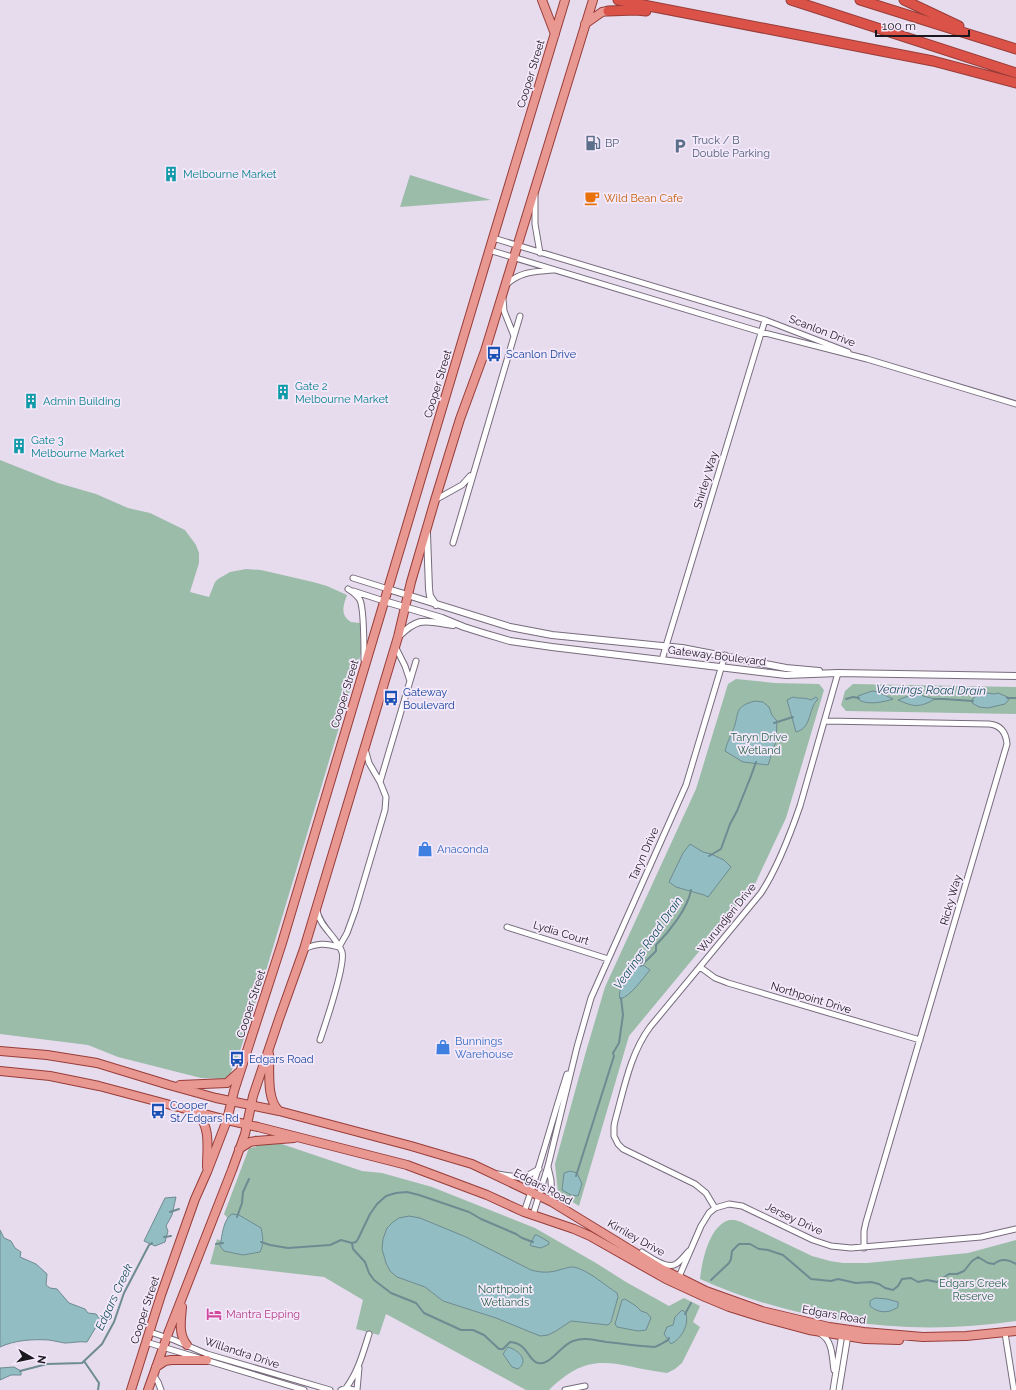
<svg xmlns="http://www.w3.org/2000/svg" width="1016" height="1390" font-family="Raleway,sans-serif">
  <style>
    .green { fill: #9cbcaa }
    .water { fill: #92bdc3; stroke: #6e8b92 }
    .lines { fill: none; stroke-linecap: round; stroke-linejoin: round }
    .stream { stroke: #6e8b92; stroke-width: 2 }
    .minor-casing { stroke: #766c7c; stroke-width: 7 }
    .tertiary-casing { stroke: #766c7c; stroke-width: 8 }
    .primary-casing { stroke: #983d39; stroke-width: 10 }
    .motorway-casing { stroke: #983d39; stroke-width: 11 }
    .minor { stroke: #fff; stroke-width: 5 }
    .tertiary { stroke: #fff; stroke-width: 6 }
    .primary { stroke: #e99791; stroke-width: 8 }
    .motorway { stroke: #db5248; stroke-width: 9 }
    .labels { text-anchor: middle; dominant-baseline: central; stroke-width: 3.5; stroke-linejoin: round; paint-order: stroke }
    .street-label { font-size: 11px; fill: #1b171e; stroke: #f4e9fb }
    .service-label { font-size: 11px; fill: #4e5e75; stroke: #f4e9fb; text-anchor: start }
    .culture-label { font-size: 11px; fill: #0d838f; stroke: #f4e9fb; text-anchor: start }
    .food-label { font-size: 11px; fill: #c56008; stroke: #f4e9fb; text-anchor: start }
    .transit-label { font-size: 11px; fill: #164399; stroke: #f4e9fb; text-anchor: start }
    .park-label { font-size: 11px; fill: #2a6549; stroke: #f4e9fb }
    .shop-label { font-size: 11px; fill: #366cbe; stroke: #f4e9fb; text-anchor: start }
    .hotel-label { font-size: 11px; fill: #b23c85; stroke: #f4e9fb; text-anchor: start }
    .water-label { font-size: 12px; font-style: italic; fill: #16525b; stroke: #f4e9fb }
  </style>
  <rect width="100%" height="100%" fill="#e7dcee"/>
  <path class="green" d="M410 175 491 200 400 207Z
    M0 460 58 483 96 494 128 508 150 513 185 530 196 545 199 553V563L190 592 209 597 215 582 218 579 230 572 246 569 261 570 313 582 327 586 347 595C343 606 340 615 351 622L360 623 361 652 359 661 268 964 238 1057H237L230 1075 226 1079 201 1078 118 1057 88 1045 0 1034Z
    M736 679 775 683 819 684 824 690 786 818 755 884 629 1036 579 1206 558 1193 555 1164 585 1055 605 987 696 789 728 684Z
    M853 684 1016 687V714L846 711 841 705 845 691Z
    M255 1135 362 1171 382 1173 432 1187 535 1228 596 1263 626 1282 669 1306 684 1298 700 1306 693 1322 700 1327 682 1363 675 1369 667 1373C615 1367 593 1347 549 1390H526L386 1314 379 1335 356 1329 363 1300 324 1277 210 1264 217 1239 221 1241 241 1233 224 1214 249 1148 256 1147Z
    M729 1220H735L741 1222 812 1256 830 1261 843 1263H867L968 1253 1016 1240V1321C909 1337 798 1323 700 1279 702 1261 709 1226 729 1220Z"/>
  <path class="water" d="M872 691 878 692 893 699C884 702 866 706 858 699V696Z
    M919 692 923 696 935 699C919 708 914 707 898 700Z
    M987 693 994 694 998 693 1010 698 1005 704 988 708 979 707 972 703 973 698 981 694Z
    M793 697C799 699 805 697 811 700L816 697 818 699C807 710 813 727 796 732L787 700Z
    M755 701 763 702 769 707 772 715 777 721 776 741 768 765 743 762 725 751C727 743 730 737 733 730 740 713 733 707 755 701Z
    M690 844 703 852 711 854 724 860 731 867 708 897 704 895 676 887 669 882 683 853Z
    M635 959 650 970C642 979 631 996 620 999 617 988 630 968 635 959Z
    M570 1171 577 1173 582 1184 578 1196 571 1195 562 1190 564 1173Z
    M176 1197 172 1215 166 1226 168 1231 165 1242 155 1246 144 1241 165 1198Z
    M232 1214 239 1215 261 1228C263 1237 264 1244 260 1252L243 1255 224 1251 220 1246C222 1237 223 1219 232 1214Z
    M409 1216 420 1218 466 1237 531 1270C542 1273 551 1273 562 1269 565 1269 568 1267 571 1267 583 1266 606 1286 617 1293L618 1297 611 1322 608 1325 571 1321 556 1331 548 1335 540 1336 496 1318 443 1301 425 1287 397 1277 390 1271 386 1263 382 1249 383 1239 387 1228 393 1222 399 1218Z
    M0 1230 4 1238 11 1241 15 1248 21 1252 20 1257 36 1264 47 1274 46 1285 50 1288 57 1289 69 1303 85 1309 88 1313 96 1314 100 1319 96 1327 87 1342C78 1341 73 1343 65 1343 59 1342 55 1341 49 1340 33 1339 15 1340 0 1347Z
    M535 1235H537L549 1242V1244L541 1248 532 1246 530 1245Z
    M875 1298 887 1299 898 1302V1307C890 1313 879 1314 870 1306V1301Z
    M625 1299 636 1306 641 1311 647 1313 651 1318 646 1330 638 1331 617 1327 615 1324 622 1300Z
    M682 1310 686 1313C689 1325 682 1338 671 1344L664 1334 667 1327 673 1325 675 1317Z
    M508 1347C518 1350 530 1360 518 1369L512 1367 503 1354Z
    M14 1367 21 1371V1375H11L0 1380V1368Z"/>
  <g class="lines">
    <path class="stream" d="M1007 698H1016
      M846 699 853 697 859 698
      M934 699H944L973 701
      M774 723 793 717
      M709 856 721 849 730 824 737 811 751 776 756 762
      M641 966 656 951V945C669 932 688 908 691 890
      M576 1176 614 1056 613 1053 619 1043 623 1015 621 998
      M170 1212 179 1209
      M237 1217 242 1203 243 1192 249 1179
      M164 1237 171 1236
      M261 1242 270 1245 288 1248 330 1245 341 1240 352 1243 353 1249 365 1262 369 1273 374 1280 391 1293 416 1303 424 1313 461 1330H473L484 1335 499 1349H503L510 1342C528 1343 528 1361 538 1363 550 1366 561 1345 573 1341 584 1337 594 1340 606 1342 618 1343 630 1345 642 1346 646 1346 651 1347 654 1347 659 1346 664 1342 668 1340L669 1338
      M352 1243 356 1242 358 1239 370 1214 377 1204 386 1196 396 1193 407 1192 419 1195 469 1212 481 1219 516 1234 522 1238 533 1242
      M216 1244 223 1243
      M711 1280 729 1263 731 1259 732 1251 739 1244H750L759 1249 768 1250 783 1255 811 1279 831 1281 838 1279 856 1283 871 1282 879 1284 885 1288 893 1290 898 1286 902 1279 911 1278 918 1282 927 1280 937 1282 949 1274H957L964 1271 972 1261 978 1257 988 1263 994 1264C1001 1258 1008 1259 1016 1264
      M685 1314 691 1303
      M84 1361 99 1383 98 1390
      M20 1371 47 1364 82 1363 102 1344 114 1322 124 1293 149 1245 152 1243"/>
    <g class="minor-casing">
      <path id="minor" d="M535 195V224L540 253
        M493 238 765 320 848 352
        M489 250 761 332 867 359 1016 404
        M507 284C521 271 535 272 553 270
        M503 299 504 311 514 336
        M435 500 462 485 470 476
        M453 543 520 316
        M353 578 388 589
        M348 589C353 592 357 595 360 600 364 609 364 649 364 660
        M353 591 384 601
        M662 660 666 646 765 320
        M838 673 800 806C790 835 778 867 761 893L650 1027C630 1054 624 1089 615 1121L614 1126V1136L618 1144 623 1149 695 1184 706 1193 715 1208 729 1204 742 1206 813 1240 831 1246 851 1248 981 1237 1016 1229
        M410 681 416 661
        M825 721 989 724C1000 725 1006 732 1007 744L866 1222 864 1231V1248
        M365 749 369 763 380 782
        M317 911C320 927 336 936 342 952 346 964 325 1025 320 1040
        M507 927 608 959
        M339 947 347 933 355 911 385 810 386 797 380 782 410 681 405 666 395 646
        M304 949C317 943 326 943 339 947
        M700 967 715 978 728 983 920 1040
        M548 1167 551 1180 552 1202
        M498 1174 523 1178 539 1169
        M524 1212C540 1167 552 1120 567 1074
        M533 1215 548 1166 577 1047 591 998 686 785 725 655
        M642 1252C650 1257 667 1270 676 1264 681 1261 685 1255 689 1251
        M678 1279 701 1226 709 1213 715 1208
        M150 1332 174 1340 207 1354 330 1390
        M1005 1333 1014 1390
        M821 1334C833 1341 832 1358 834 1370
        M146 1342 304 1390
        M153 1374 158 1382 161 1390
        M346 1388C358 1372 363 1353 369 1334
        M341 1390 346 1388 354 1390
        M357 1390 359 1368
        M565 1390 585 1386
        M833 1390 842 1334
        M839 1390 848 1335"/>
    </g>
    <g class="tertiary-casing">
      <path id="tertiary" d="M427 534 429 589 430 596 436 605
        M388 589 510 627 552 635 682 648 786 668 819 671
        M384 601 442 618 464 627 483 633 510 641 552 647 786 675 838 673 1016 676
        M398 637C419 616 425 621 453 625"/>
    </g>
    <g class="primary-casing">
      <path id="primary" d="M542 0 555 34
        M585 24 602 12 608 11
        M0 1051 47 1055 97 1063 169 1085 216 1098 279 1111 411 1146 472 1164 552 1202 660 1268 706 1291 762 1311 829 1327 864 1332 923 1337 966 1336 1016 1331
        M269 1054C270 1071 266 1099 279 1111
        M0 1071 50 1076 99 1086 227 1120 258 1127 407 1165 487 1195 524 1212 574 1229 590 1236 666 1279 705 1297 729 1307 761 1317 809 1330 865 1339 899 1340
        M180 1085 227 1083 238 1073
        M198 1113C211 1130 207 1147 207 1167
        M239 1149 250 1142 256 1141 294 1138
        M182 1307C181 1320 178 1334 187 1345
        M156 1367 165 1361 171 1360H207
        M131 1390 161 1295 195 1199 207 1172 227 1120 234 1091 282 943 493 238 565 0
        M148 1390 169 1331 232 1170 245 1134 253 1096 279 1019 304 949 398 637 411 582 435 500 460 419 485 351 593 0"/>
    </g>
    <g class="motorway-casing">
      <path id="motorway" d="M618 0 933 61 1016 83
        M791 0 1016 73
        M860 0 1016 49
        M904 0 959 26
        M608 11 636 10 646 11"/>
    </g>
    <use href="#minor" class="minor"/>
    <use href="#tertiary" class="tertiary"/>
    <use href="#primary" class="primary"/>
    <use href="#motorway" class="motorway"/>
  </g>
  <defs>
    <g id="fuel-bare" transform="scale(1.2)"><path d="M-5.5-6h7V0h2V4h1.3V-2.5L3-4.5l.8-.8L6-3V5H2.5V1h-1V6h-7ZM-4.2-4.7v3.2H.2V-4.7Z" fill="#5c6f8a" stroke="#f4e9fb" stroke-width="2.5" paint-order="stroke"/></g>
    <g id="parking-bare" transform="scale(1.2)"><path d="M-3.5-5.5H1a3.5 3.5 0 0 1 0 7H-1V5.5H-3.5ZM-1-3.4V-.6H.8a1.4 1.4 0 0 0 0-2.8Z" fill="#5c6f8a" stroke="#f4e9fb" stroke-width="2.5" paint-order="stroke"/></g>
    <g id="building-bare" transform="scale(1.2)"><path d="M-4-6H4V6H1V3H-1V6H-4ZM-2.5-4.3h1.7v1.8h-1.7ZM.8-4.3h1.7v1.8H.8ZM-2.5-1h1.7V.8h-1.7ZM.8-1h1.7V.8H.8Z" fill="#0f9aa8" stroke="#f4e9fb" stroke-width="2.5" paint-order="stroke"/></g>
    <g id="cafe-bare" transform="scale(1.2)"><path d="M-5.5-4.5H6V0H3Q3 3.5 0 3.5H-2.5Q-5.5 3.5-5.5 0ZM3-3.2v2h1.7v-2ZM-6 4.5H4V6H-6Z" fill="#e8710a" stroke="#f4e9fb" stroke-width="2.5" paint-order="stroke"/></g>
    <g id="bus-bare" transform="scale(1.2)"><path d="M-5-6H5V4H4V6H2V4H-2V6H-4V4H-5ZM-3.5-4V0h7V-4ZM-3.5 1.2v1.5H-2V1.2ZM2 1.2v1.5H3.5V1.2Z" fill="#1a4fb4" stroke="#f4e9fb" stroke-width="2.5" paint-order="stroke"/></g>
    <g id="shop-bare" transform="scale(1.2)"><path d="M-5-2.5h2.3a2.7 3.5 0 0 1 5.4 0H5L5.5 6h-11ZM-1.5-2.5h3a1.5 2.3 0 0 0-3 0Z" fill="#3f7fe0" stroke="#f4e9fb" stroke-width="2.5" paint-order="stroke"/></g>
    <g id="hotel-bare" transform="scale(1.2)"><path d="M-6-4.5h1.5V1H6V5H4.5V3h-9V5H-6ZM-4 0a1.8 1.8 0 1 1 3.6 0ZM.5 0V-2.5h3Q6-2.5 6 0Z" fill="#d1479c" stroke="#f4e9fb" stroke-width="2.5" paint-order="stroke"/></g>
  </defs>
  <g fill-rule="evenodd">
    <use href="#fuel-bare" x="593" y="143"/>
    <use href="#parking-bare" x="680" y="146"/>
    <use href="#building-bare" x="171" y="174"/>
    <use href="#cafe-bare" x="592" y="198"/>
    <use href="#bus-bare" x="494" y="354"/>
    <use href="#building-bare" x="283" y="392"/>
    <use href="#building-bare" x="31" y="401"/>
    <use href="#building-bare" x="19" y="446"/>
    <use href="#bus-bare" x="391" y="698"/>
    <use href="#shop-bare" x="425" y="849"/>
    <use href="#shop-bare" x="443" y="1047"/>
    <use href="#bus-bare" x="237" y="1059"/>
    <use href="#bus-bare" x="158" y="1111"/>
    <use href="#hotel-bare" x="214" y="1314"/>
  </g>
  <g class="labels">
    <g class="street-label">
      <text transform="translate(531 74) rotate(-73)">Cooper Street</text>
      <text transform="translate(822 331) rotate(21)">Scanlon Drive</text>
      <text transform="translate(438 384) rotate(-73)">Cooper Street</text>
      <text transform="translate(706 480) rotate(-73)">Shirley Way</text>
      <text transform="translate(717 656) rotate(7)">Gateway Boulevard</text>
      <text transform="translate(345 694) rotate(-73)">Cooper Street</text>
      <text transform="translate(644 854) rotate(-66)">Taryn Drive</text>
      <text transform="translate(951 900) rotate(-74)">Ricky Way</text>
      <text transform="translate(727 918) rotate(-51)">Wurundjeri Drive</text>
      <text transform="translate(561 933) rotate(17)">Lydia Court</text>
      <text transform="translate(811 998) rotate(17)">Northpoint Drive</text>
      <text transform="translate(251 1004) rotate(-72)">Cooper Street</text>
      <text transform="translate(543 1187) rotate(28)">Edgars Road</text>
      <text transform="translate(794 1219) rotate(25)">Jersey Drive</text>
      <text transform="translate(636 1238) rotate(29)">Kirriley Drive</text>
      <text transform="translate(145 1310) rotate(-72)">Cooper Street</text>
      <text transform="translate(834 1315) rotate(10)">Edgars Road</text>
      <text transform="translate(242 1353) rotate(18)">Willandra Drive</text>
    </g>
    <g class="service-label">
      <text x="692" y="140">Truck / B<tspan x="692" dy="13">Double Parking</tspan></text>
      <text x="605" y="143">BP</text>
    </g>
    <g class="culture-label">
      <text x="183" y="174">Melbourne Market</text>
      <text x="295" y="386">Gate 2<tspan x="295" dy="13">Melbourne Market</tspan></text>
      <text x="43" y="401">Admin Building</text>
      <text x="31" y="440">Gate 3<tspan x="31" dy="13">Melbourne Market</tspan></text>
    </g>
    <g class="food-label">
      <text x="604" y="198">Wild Bean Cafe</text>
    </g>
    <g class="transit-label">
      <text x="506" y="354">Scanlon Drive</text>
      <text x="403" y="692">Gateway<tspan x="403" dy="13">Boulevard</tspan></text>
      <text x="249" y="1059">Edgars Road</text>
      <text x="170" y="1105">Cooper<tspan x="170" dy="13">St/Edgars Rd</tspan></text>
    </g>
    <g class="park-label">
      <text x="759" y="737">Taryn Drive<tspan x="759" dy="13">Wetland</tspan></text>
      <text x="973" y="1283">Edgars Creek<tspan x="973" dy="13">Reserve</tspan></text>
      <text x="505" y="1289">Northpoint<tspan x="505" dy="13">Wetlands</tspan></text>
    </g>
    <g class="shop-label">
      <text x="437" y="849">Anaconda</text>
      <text x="455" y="1041">Bunnings<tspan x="455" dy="13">Warehouse</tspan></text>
    </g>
    <g class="hotel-label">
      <text x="226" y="1314">Mantra Epping</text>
    </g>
    <g class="water-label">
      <text transform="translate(931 690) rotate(1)">Vearings Road Drain</text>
      <text transform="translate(648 943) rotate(-55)">Vearings Road Drain</text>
      <text transform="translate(114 1297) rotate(-65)">Edgars Creek</text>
    </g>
  </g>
  <g transform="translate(32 1358) rotate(99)" stroke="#f4e9fb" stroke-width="3" paint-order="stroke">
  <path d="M0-3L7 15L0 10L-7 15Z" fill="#1b171e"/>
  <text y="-6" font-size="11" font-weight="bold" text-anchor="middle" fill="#1b171e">N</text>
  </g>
  <path d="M876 30v6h93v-6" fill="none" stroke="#1b171e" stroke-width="2"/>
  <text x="882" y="30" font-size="12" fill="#1b171e" stroke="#f4e9fb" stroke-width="3" paint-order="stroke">100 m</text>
</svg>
